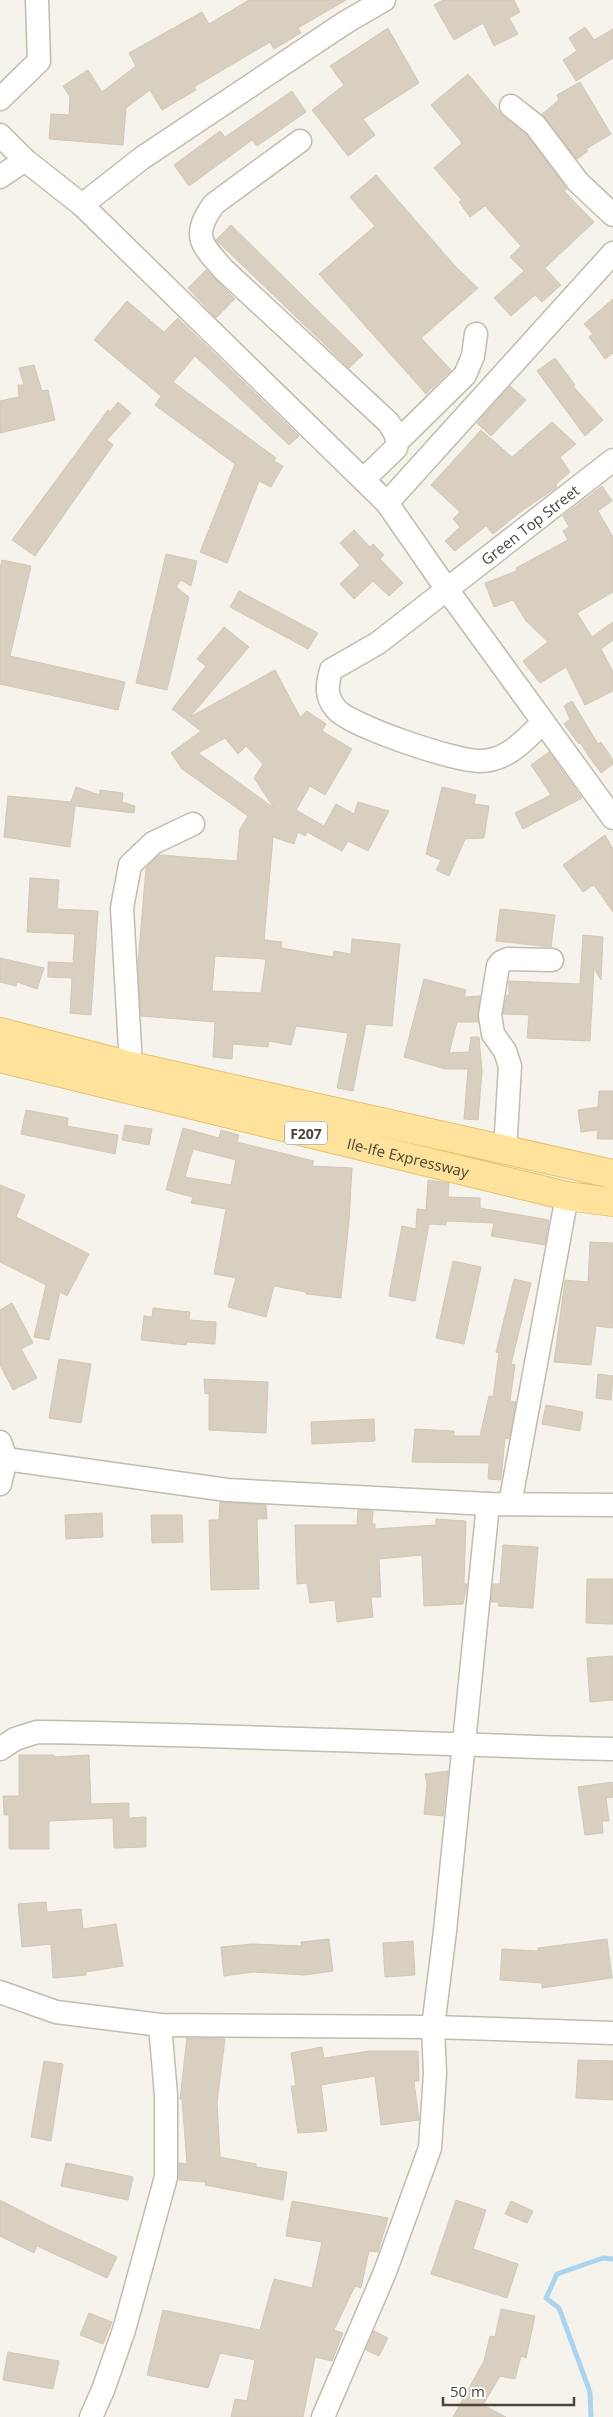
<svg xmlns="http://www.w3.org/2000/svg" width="613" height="2417" font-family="'Open Sans',sans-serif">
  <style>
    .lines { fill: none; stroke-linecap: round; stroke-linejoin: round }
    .stream { stroke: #a9d4f2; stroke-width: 5 }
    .building { fill: #d8cfc1; stroke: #d3c7b4; fill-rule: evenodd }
    .minor-casing { stroke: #c2bbae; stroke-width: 25 }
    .major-casing { stroke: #e6c16a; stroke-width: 30 }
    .minor { stroke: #fff; stroke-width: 22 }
    .major { stroke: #ffe39c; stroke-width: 28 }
    .labels { text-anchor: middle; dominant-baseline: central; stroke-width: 4; stroke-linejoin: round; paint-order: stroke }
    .shield { fill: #fff; stroke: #817c74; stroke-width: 1 }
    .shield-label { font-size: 14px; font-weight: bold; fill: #4b4439 }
    .street-label { font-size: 15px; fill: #4b4439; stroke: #fff }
  </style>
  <rect width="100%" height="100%" fill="#f6f3ec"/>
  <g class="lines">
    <path class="stream" d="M591 2417 590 2392 559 2308 546 2298 557 2274 603 2258 613 2259"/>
  </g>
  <path class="building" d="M249 0H346L298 28 301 33 274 49 270 42 194 87 196 90 162 110 150 90 126 108 123 145 49 139 51 114 69 115 70 97 63 86 88 70 102 92 136 66 129 53 202 12 209 24Z
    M443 0H514L520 12 509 18 518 34 494 46 483 23 454 40 434 5Z
    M585 27 594 40 613 29V58L576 81 563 60 577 51 569 38Z
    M388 28 419 83 363 119 375 135 348 156 312 110 344 85 330 66Z
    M468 74 503 116 526 134 567 189 564 191 594 222 545 268 561 285 542 302 535 295 511 316 494 298 524 271 510 257 521 246 485 206 470 217 459 202 462 200 434 168 462 143 431 105Z
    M580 82 611 134 586 149 588 151 577 159 542 114 559 100 557 95Z
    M292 91 306 112 257 146 252 140 189 186 174 165 220 131 225 137Z
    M376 175 455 266 478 288 421 338 451 370 426 394 319 274 375 226 350 197Z
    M231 225 363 355 349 368 216 240Z
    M206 270 235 299 216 318 188 288Z
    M613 299V353L605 359 589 337 593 334 584 324Z
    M127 301 164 332 178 318 299 436 289 445 195 356 173 382 276 458 274 461 283 466 271 487 259 481 227 563 200 552 235 464 155 405 161 396 94 340Z
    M555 358 575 385 573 386 603 420 585 436 537 371Z
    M34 365 42 391 48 390 55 420 0 433V401L19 397 18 385H24L19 368Z
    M510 386 526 400 491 436 477 423Z
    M118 402 131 413 107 440 113 445 35 556 12 540 108 410 110 412Z
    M552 422 576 444 560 457 570 472 556 484 557 487 523 510 493 534 486 526 455 551 445 541 460 527 453 519 460 512 431 485 481 430 512 457Z
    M602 486 612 501 598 511 613 537V592L577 613 592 637 613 622V640L601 649 613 672V691L585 705 566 667 540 683 523 661 548 642 526 621 513 600 494 607 485 583 517 571 516 568 568 540 563 531 569 527 563 516Z
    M354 530 370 547 373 544 384 555 380 559 403 583 389 596 373 581 354 599 340 584 360 565 340 543Z
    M166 554 197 561 191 586 181 580 176 587 189 597 167 690 136 683Z
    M2 560 31 566 10 656 125 682 118 710 0 684V569Z
    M239 591 318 633 308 649 230 607Z
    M224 627 249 647 190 717 275 670 300 717 307 711 326 724 322 731 352 749 325 795 310 786 296 810 324 826 336 804 354 814 358 802 389 811 368 851 348 841 342 851 307 832 305 836 298 832 294 844 273 837 264 940 282 942 281 948 333 957 334 951 351 954 352 939 400 944 392 1026 366 1024 353 1091 337 1088 348 1033 296 1026 291 1045 269 1041 268 1047 233 1044 232 1059 213 1057 215 1022 141 1016 138 963 146 868 159 855 237 861 240 829 248 816 182 769 171 753 201 731 172 709 206 666 197 659ZM225 738 238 754 246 746 263 764 254 778 274 808 198 753ZM215 956 266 959 261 993 212 991Z
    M572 701 598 744 601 742 613 760V764L601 773 585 751 580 742 579 744 564 724 570 719 564 706Z
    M549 752 582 798 523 829 515 813 551 795 531 765Z
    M76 787 100 795V790L123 793 122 802 135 806 134 813 75 806 70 847 4 837 8 796 71 802Z
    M442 787 476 795 474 804 489 806 484 838 465 839 449 876 436 870 441 860 426 854Z
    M605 835 613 849V912L594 885 583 892 563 865Z
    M30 878 59 880 57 909 98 911 91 1015 70 1013 72 978 48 977V962L73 963 75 934 27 932Z
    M500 909 555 915 551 947 496 941Z
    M583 935 603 937 601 980 594 968 590 1041 527 1038 529 1015 503 1014 507 995H509V981L580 984Z
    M0 958 44 968 37 989 17 982 16 986 0 982Z
    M424 979 466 990 464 997 480 996 478 1022H457L449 1053 469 1052 471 1037H479L482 1071 478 1120 464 1119 468 1069H445L404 1057Z
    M599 1091H613V1139H597L598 1130 581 1132 578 1110 598 1107Z
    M26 1110 68 1118 67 1126 118 1135 115 1154 21 1134Z
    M125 1125 152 1129 149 1145 122 1140Z
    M183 1128 219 1138 221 1130 239 1135 237 1142 314 1161 312 1166 352 1168 349 1221 341 1298 306 1294V1292L274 1286 266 1317 228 1307 236 1278 214 1274 226 1209 191 1203 193 1197 166 1190ZM193 1149 236 1160 231 1185 185 1177Z
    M428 1180 449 1183 448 1197 480 1198V1208L549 1220 545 1245 491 1236 494 1223 446 1221V1225L429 1224 415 1301 389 1296 402 1226 416 1229 417 1209 426 1210Z
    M0 1185 25 1195 16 1217 89 1254 67 1296 60 1292 49 1340 34 1337 46 1285 0 1262Z
    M590 1242 613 1243V1328L596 1326 591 1365 554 1362 565 1280 588 1282Z
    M453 1261 481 1267 464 1344 436 1338Z
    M514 1279 531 1283 511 1364 515 1365 510 1401 516 1402 509 1439 505 1438 501 1480 488 1479 489 1463 412 1462 415 1429 454 1431V1436H480L489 1396 493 1397 499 1353 496 1352Z
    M12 1303 33 1343 21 1349 37 1378 13 1390 0 1365V1310Z
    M153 1308 190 1312 189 1320 216 1322 215 1344 187 1342 186 1345 141 1340 144 1316 152 1317Z
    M59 1359 91 1364 81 1423 49 1418Z
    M598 1374 613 1376 611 1400 596 1398Z
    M204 1379 268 1382 266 1433 209 1430V1393L205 1394Z
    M546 1405 583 1412 580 1431 542 1424Z
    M374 1419 375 1441 312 1444 311 1422Z
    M220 1502 266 1505 267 1519H257L259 1589 211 1590 209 1520H219Z
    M358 1510 373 1511 372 1524H375V1529L436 1525V1519L466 1521 464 1584H467L463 1604 424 1606 422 1555 379 1559 381 1597H371L373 1617 337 1622 335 1600 310 1603 307 1583 297 1584 295 1525H357Z
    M102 1513 103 1537 66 1539 65 1515Z
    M151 1515H182L183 1542 152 1543Z
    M503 1545 538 1547 533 1608 498 1606 499 1602H491L493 1584H500Z
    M587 1579H613V1624L586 1623Z
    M613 1656V1700L590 1702 587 1658Z
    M19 1755H54V1757L89 1755 91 1804 129 1803V1818L146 1817V1847L114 1848 113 1818 49 1821V1849H9V1815H4L3 1796H19Z
    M448 1771 443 1816 424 1814 427 1784 425 1774Z
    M612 1782 613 1797 606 1798 609 1821H602L603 1833 585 1835 578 1787Z
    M46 1902 47 1912 81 1909 83 1929 116 1924 123 1966 86 1972V1975L53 1978 51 1944 22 1947 18 1904Z
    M329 1939 333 1971 305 1975 253 1972 224 1976 221 1947 252 1944 302 1946 301 1942Z
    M607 1939 612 1978 542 1988V1983L500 1980 502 1949 538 1951V1948Z
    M413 1941 415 1975 385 1977 383 1943Z
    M187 2038 225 2039 217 2102 220 2157 256 2164V2167L287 2172 283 2200 205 2185 206 2182 179 2180V2163L187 2164 182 2099H180Z
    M322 2047 324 2058 370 2051H418L419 2081H414L419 2120 381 2125 375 2076 321 2085 327 2131 298 2133 291 2086H296L291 2053Z
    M578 2060 613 2061V2100L576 2098Z
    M44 2061 63 2064 51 2141 31 2137Z
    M66 2163 133 2177 128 2200 61 2186Z
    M0 2200 48 2225 117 2257 107 2278 37 2246 34 2253 0 2236Z
    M456 2200 486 2210 473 2249 518 2264 507 2298 431 2274Z
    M292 2201 388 2218 378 2252 369 2251 361 2288 355 2286 334 2330 343 2333 332 2361 315 2357 303 2417H231L235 2399 247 2401 255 2360 220 2353 208 2388 147 2375 163 2310 260 2330 274 2279 312 2288 322 2242 286 2236Z
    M511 2201 533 2211 527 2223 505 2214Z
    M501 2309 535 2316 526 2358 521 2356 515 2379 500 2376 483 2405 506 2417H453L484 2361 490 2336 495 2337Z
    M89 2313 112 2322 103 2344 80 2335Z
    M374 2331 388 2338 379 2356 366 2350Z
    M8 2352 59 2361 53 2389 3 2380Z"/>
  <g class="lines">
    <g class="minor-casing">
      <g id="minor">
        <path d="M0 99 39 61 37 0"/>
        <path d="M511 106 535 125 578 182 613 215"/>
        <path d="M0 135 25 160 82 205 387 503 446 588 613 818"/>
        <path d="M300 141 214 204C191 236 201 244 224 270L388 422C394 431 399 437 396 448L364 479"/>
        <path d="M0 177 25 160"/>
        <path d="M82 205 142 158 346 22 384 0"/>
        <path d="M398 441 465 375 473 356 476 334"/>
        <path d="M387 503 613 253"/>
        <path id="s1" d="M543 722C525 740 507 761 480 761 457 762 350 726 336 709 325 696 327 685 331 670L378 643 613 460"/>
        <path d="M131 1066 122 908 130 865 153 843 193 824"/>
        <path d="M505 1151 510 1066 505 1051 493 1034 490 1015 498 966 501 962 508 959 552 960"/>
        <path d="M0 1442 6 1459 0 1484"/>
        <path d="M6 1459 227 1490 488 1504 613 1505"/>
        <path d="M510 1504 567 1196"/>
        <path d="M0 1749 15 1739 37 1732C230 1735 421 1744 613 1749"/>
        <path d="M0 1992 56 2012 160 2025 433 2027 613 2033"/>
        <path d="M91 2417 103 2390 124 2330 166 2177V2095L160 2025"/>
        <path d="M323 2417 385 2272 430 2148 435 2074 433 2027 445 1931 488 1504"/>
      </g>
    </g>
    <g class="major-casing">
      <g id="major">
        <path d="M0 1032 131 1066 613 1174"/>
        <path id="s2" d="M0 1058 567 1196 613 1202"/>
      </g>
    </g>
    <use href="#minor" class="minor"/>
    <use href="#major" class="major"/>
  </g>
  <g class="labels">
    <rect class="shield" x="285" y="1121.5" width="42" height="23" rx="4"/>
    <g class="shield-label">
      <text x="306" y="1133">F207</text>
    </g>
    <g class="street-label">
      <text stroke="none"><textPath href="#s1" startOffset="519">Green Top Street</textPath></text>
      <text stroke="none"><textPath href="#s2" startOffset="420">Ile-Ife Expressway</textPath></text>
    </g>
  </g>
  <path d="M443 2397v8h131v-8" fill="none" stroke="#4b4439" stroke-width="2.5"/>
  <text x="450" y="2397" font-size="15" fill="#4b4439" stroke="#ffffff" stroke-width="4" paint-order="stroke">50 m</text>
</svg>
